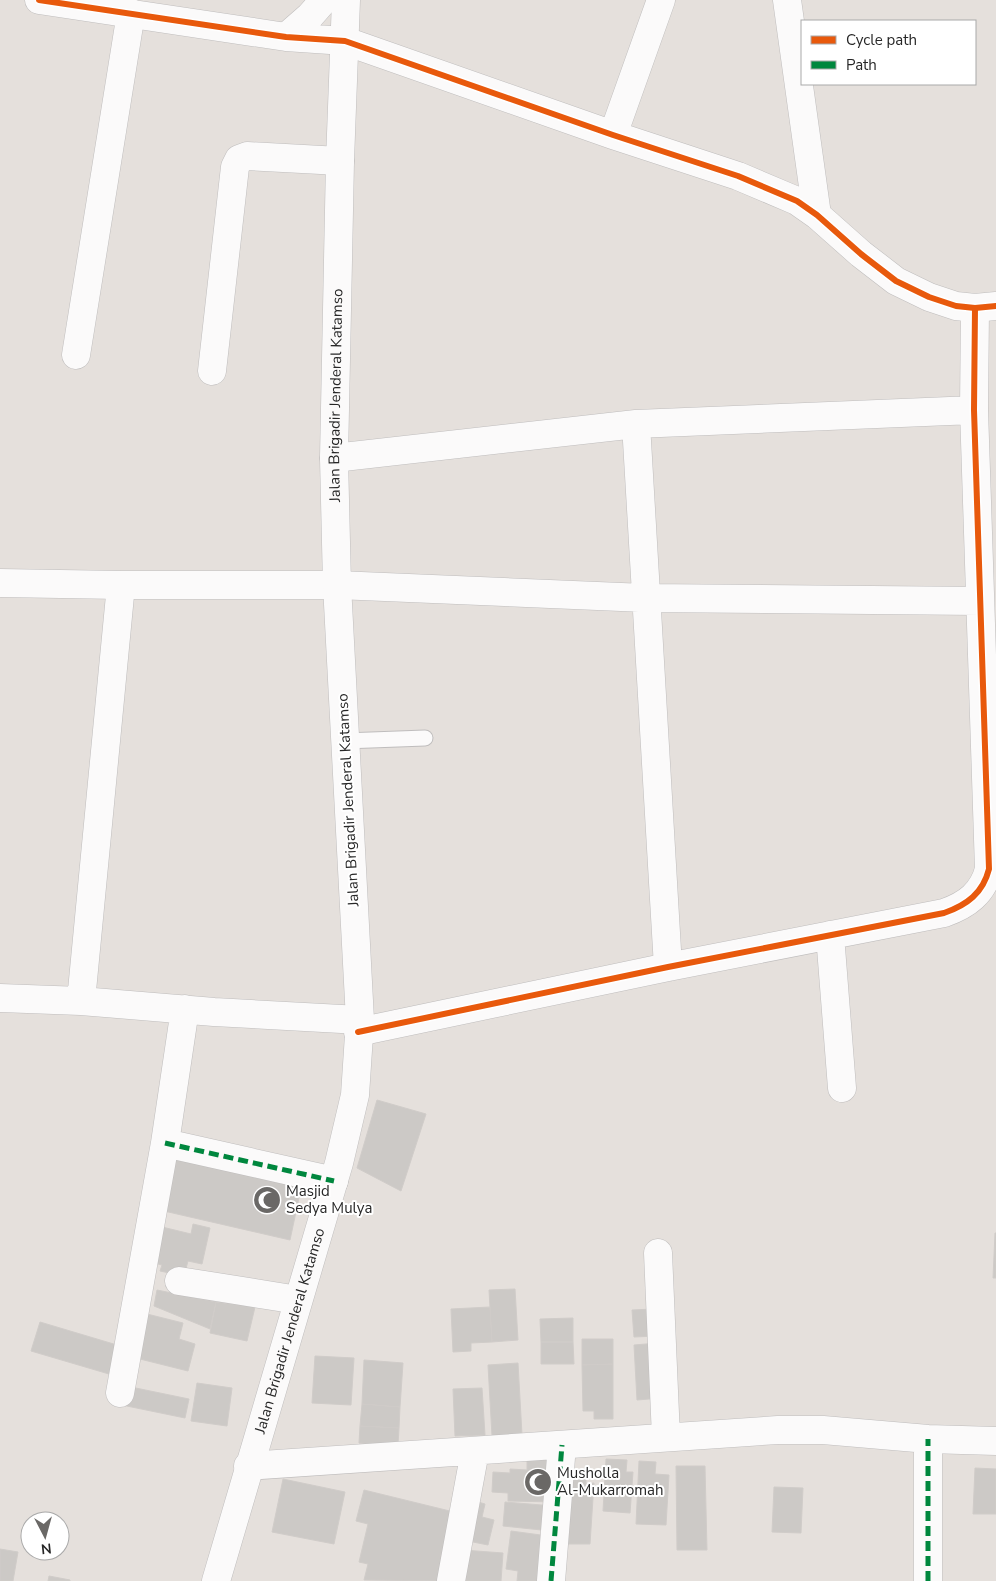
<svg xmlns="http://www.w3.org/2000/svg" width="996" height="1581" font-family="'Nunito Sans',sans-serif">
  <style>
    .building { fill: #ccc9c6; stroke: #d0ccc9 }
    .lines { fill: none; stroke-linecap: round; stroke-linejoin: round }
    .service-casing { stroke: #bfbdbd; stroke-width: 17 }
    .minor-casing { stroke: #bfbdbd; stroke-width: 29 }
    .tertiary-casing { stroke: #bfbdbd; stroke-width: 29 }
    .secondary-casing { stroke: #bfbdbd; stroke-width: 29 }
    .service { stroke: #fbfafa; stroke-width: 15 }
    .minor { stroke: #fbfafa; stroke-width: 28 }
    .tertiary { stroke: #fbfafa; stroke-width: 28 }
    .secondary { stroke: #fbfafa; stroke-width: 28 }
    .quiet { stroke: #00873e; stroke-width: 5; stroke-dasharray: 10 5; stroke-linecap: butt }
    .cycleway-casing { stroke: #fff; stroke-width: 9 }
    .cycleway { stroke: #e8590c; stroke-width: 6 }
    .labels { text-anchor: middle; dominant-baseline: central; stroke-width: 4; stroke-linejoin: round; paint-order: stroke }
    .street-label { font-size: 15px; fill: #272727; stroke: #fff }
    .poi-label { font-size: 15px; fill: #272727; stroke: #fff; text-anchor: start }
  </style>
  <rect width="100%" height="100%" fill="#e5e0dc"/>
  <path class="building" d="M377 1100 426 1114 401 1191 357 1168Z
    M176 1152 303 1179 290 1240 164 1211Z
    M193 1224 210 1228 202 1264 188 1261 184 1276 160 1271 162 1265 150 1262 158 1226 191 1234Z
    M995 1233H996V1278H993Z
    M515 1289 518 1340 492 1342 489 1290Z
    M157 1290 216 1302 210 1329 154 1306Z
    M216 1302 255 1307 247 1341 210 1333Z
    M490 1307 492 1342 471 1343V1351L453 1352 451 1309Z
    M654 1309 656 1336 634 1337 632 1310Z
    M147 1314 183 1323 179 1339 195 1344 188 1371 136 1358Z
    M573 1318V1342H541L540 1319Z
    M40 1322 117 1345 109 1374 31 1351Z
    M582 1339H613V1364L582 1365Z
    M541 1342H573L574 1364H541Z
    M658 1343 661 1398 637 1400 634 1345Z
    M315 1356 354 1358 351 1405 312 1403Z
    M364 1360 403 1363 400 1407 362 1404Z
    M518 1363 522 1435 492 1436 488 1365Z
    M613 1364V1419H594V1411H583L582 1365Z
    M197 1383 232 1388 227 1426 191 1421Z
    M126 1386 189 1399 185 1418 122 1405Z
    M482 1388 485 1435 455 1436 453 1389Z
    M362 1404 400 1407 399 1428 360 1426Z
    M360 1426 399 1428 398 1445 359 1443Z
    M527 1457 557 1458 556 1502 508 1501V1493L492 1492 493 1472 510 1473V1469L527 1470Z
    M606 1459 627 1460 626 1472H633L630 1513 603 1511Z
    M639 1461 656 1462 655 1474 669 1475 666 1525 636 1524Z
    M676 1466H705L707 1550H677Z
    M975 1468 996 1469V1514H973Z
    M565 1474H586V1484L594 1483 590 1544H559Z
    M283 1479 345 1492 334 1544 272 1532Z
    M774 1487 803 1488 801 1533 772 1532Z
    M364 1490 462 1514 446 1581 364 1580 368 1564 359 1562 368 1524 356 1521Z
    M471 1500 485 1504 482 1517 494 1520 488 1545 468 1541Z
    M505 1502 554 1506 551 1531 503 1526Z
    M511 1531 548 1536 542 1581H517L518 1571 506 1569Z
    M0 1549 18 1552 13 1581H0Z
    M463 1550 503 1553 501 1581H461Z
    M49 1576 70 1580V1581H48Z"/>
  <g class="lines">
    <g class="service-casing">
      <path id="service" d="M344 741 425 738"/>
    </g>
    <g class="minor-casing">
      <path id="minor" d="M787 0 817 215
        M345 41 613 135 738 176 797 201 817 215 861 254 896 281 929 297 956 306 975 308 996 306
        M613 135 661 0
        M76 355 131 13
        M212 371 235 167 239 159 247 156 340 161
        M636 424 668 967
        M334 458 636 424 974 410
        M0 583 121 585H337L645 598 980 601
        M830 935 842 1088
        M0 998 81 1001 214 1012 360 1020
        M81 1001 121 585
        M358 1032 668 967 944 913C967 905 983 893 989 869L974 410 975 308
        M165 1143 334 1181
        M658 1253 666 1437
        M179 1281 298 1300
        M120 1393 165 1143 185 1009
        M248 1466 778 1430H823L928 1439 996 1441
        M451 1581 475 1451
        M551 1581 562 1445
        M928 1581V1439"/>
    </g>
    <g class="tertiary-casing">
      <path id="tertiary" d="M39 0 286 37 345 41
        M286 37 310 16 324 0"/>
    </g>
    <g class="secondary-casing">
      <g id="secondary">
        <path id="s1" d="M216 1581 339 1163 355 1095 360 1020 337 585 334 458 340 161 346 0"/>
      </g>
    </g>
    <use href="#service" class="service"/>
    <use href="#minor" class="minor"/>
    <use href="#tertiary" class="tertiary"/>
    <use href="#secondary" class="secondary"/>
    <path class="quiet" d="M165 1143 334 1181
      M551 1581 562 1445
      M928 1581V1439"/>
    <g class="cycleway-casing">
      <path id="cycleway" d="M39 0 286 37 345 41 613 135 738 176 797 201 817 215 861 254 896 281 929 297 956 306 975 308 996 306
        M358 1032 668 967 944 913C967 905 983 893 989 869L974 410 975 308"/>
    </g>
    <use href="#cycleway" class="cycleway"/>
  </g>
  <defs>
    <g id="mosque-disc" transform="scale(1.4375)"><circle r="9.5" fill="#6a6866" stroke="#fff"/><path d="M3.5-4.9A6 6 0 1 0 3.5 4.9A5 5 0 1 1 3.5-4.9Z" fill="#fff"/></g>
  </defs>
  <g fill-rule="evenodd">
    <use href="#mosque-disc" x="267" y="1200"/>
    <use href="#mosque-disc" x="538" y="1482"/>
  </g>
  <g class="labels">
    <g class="street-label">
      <text stroke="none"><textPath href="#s1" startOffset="1206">Jalan Brigadir Jenderal Katamso</textPath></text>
      <text transform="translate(348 800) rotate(-93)">Jalan Brigadir Jenderal Katamso</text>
      <text stroke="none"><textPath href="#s1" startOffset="261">Jalan Brigadir Jenderal Katamso</textPath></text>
    </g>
    <g class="poi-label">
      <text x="286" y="1191">Masjid<tspan x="286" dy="17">Sedya Mulya</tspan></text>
      <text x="557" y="1473">Musholla<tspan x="557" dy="17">Al-Mukarromah</tspan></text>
    </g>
  </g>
  <rect x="801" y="20" width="175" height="65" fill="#ffffff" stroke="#a9a9a9"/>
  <rect x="811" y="36" width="25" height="8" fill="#e8590c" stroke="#a9a9a9"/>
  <text x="846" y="45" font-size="15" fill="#272727">Cycle path</text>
  <rect x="811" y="61" width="25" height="8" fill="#00873e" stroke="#a9a9a9"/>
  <text x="846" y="70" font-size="15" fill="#272727">Path</text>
  <g transform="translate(45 1536) rotate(174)"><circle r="24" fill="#ffffff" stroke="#a9a9a9"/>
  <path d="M0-4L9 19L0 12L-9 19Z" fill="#6a6866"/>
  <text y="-8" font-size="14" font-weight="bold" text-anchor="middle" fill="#272727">N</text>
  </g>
</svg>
